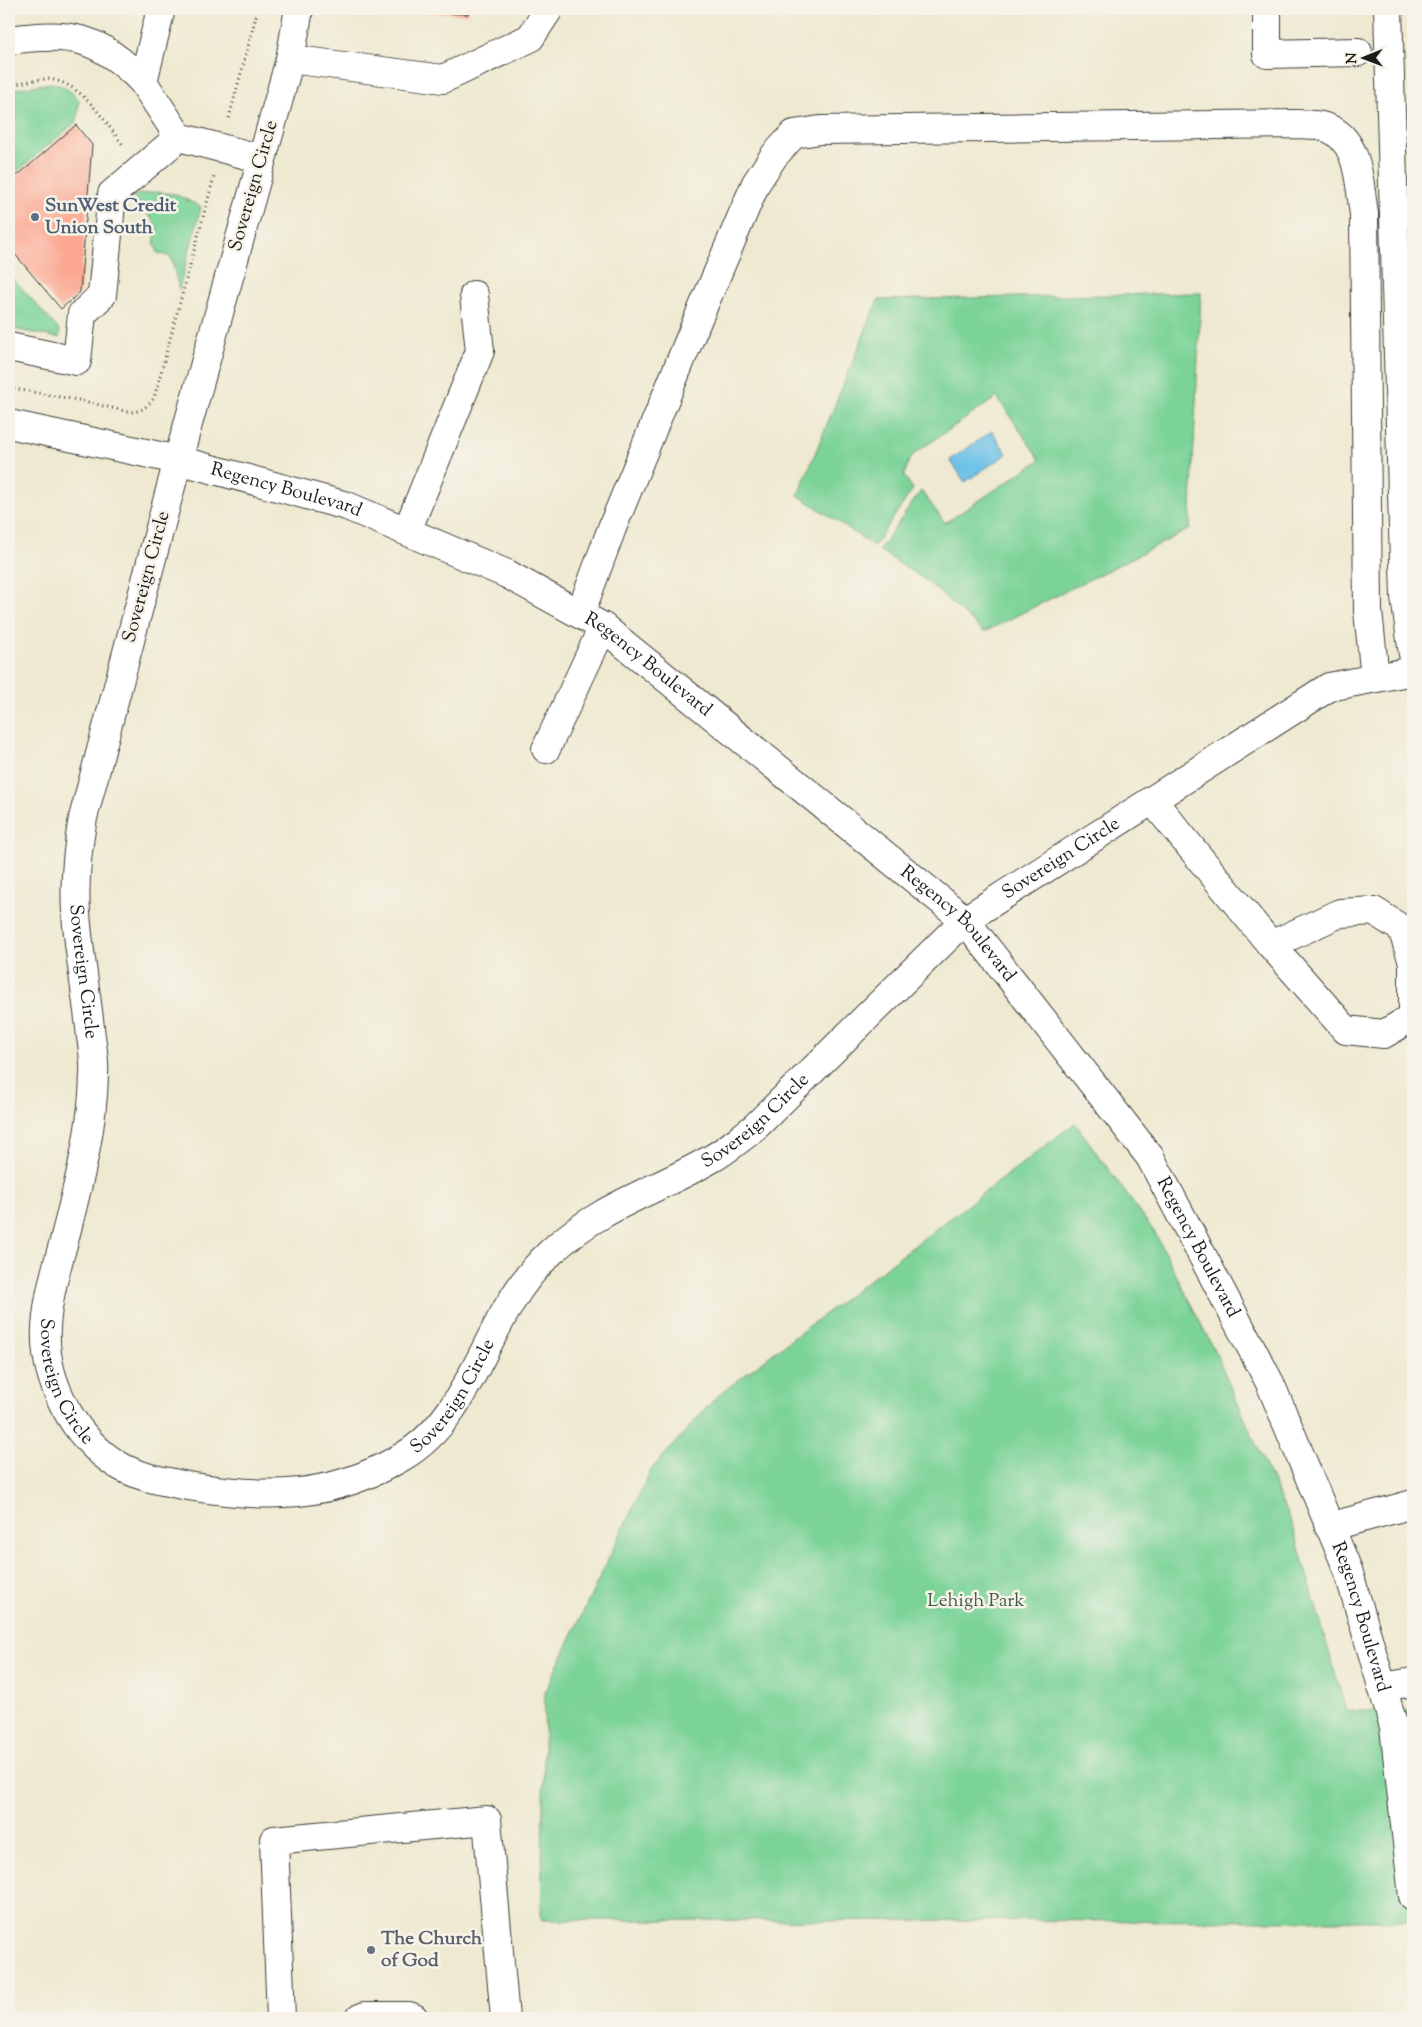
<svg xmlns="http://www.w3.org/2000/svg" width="1422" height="2027" font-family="'Sorts Mill Goudy',serif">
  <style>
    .green { fill: #7bd398; stroke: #4c785a }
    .water { fill: #6cc1e8; stroke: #446e82 }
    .building { fill: #fba791 }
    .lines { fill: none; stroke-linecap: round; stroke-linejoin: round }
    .minor-casing { stroke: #3c3b37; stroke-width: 30 }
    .path { stroke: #3c3b37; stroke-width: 3; stroke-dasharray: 1 4; stroke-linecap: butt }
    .minor { stroke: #fff; stroke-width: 28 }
    .service-dot { fill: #5c6f8a; stroke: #f7f3e8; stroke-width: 2 }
    .worship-dot { fill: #6b7280; stroke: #f7f3e8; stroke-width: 2 }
    .labels { text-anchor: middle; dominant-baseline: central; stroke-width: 5; stroke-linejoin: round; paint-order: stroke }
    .street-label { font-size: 19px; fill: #1c1c1c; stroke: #f7f3e8 }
    .service-label { font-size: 19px; font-weight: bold; fill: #4e5e75; stroke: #f7f3e8; text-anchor: start }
    .park-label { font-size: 19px; fill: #3d5c47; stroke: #f7f3e8 }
    .worship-label { font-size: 19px; font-weight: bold; fill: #5b616d; stroke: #f7f3e8; text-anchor: start }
  </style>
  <rect width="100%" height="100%" fill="#f7f3e8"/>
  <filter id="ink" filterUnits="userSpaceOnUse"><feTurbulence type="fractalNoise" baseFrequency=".02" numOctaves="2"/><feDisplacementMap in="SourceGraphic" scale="10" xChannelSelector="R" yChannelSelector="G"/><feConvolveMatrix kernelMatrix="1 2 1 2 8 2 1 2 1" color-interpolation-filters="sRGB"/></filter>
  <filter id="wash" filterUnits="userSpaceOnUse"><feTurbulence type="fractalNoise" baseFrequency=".0096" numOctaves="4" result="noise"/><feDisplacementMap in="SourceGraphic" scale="20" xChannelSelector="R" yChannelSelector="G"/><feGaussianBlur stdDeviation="1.12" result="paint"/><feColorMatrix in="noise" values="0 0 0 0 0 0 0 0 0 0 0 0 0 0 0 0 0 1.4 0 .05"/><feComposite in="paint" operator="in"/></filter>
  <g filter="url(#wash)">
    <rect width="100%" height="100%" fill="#eee9d0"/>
    <path class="green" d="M50 83C63 85 71 90 79 100L77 121 12 176 9 171V90Z
      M156 192 175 194 201 207 179 290 171 257 158 253 154 242 158 227 132 195Z
      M9 274 60 331 59 338 9 328Z
      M1201 293 1190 529 984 632 928 582 879 550 921 491 945 523 1040 460 997 397 915 453 909 460 904 476 913 489 874 546 798 495 878 300Z
      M1075 1123 1155 1233 1217 1356 1294 1530 1346 1711 1413 1710V1921L541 1920 545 1692 651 1470 716 1397Z"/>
    <path class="water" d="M992 431 1007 454 965 482 950 460Z"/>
    <g id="blocks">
      <path class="building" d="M374 9H468V14L374 11Z
        M76 125 92 145 80 292 61 309 9 247V183Z"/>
    </g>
  </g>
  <g filter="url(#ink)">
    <use href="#blocks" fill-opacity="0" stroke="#3c3b37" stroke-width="1"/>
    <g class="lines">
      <g class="minor-casing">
        <g id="minor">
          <path d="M161 9 143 82 179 137"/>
          <path id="s1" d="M299 9 290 59 178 460 83 818C77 850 74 879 76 913 79 954 87 996 91 1037 93 1050 95 1062 94 1074 93 1131 78 1185 64 1241 56 1269 48 1297 46 1327 43 1380 73 1437 118 1465 140 1478 164 1481 188 1486 267 1499 331 1499 402 1457 459 1424 478 1355 511 1302 522 1283 536 1266 552 1251 600 1206 656 1191 711 1159 726 1151 739 1139 753 1129L965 920 1329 687 1413 671"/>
          <path d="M1267 9V54L1358 52"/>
          <path d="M1388 9 1405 597 1413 654"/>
          <path d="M10 40C71 31 100 37 143 82"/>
          <path d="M290 59 443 79 530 38 549 9"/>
          <path d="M9 347 77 361 82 314 102 295 112 194 179 137 262 159"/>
          <path id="s2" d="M9 424 178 460 347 506 507 574 603 627 965 920 1150 1157 1270 1383 1348 1570 1394 1727 1413 1896"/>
          <path d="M407 531 480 351 474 295"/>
          <path d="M580 614 612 528 697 321 756 183 774 156 794 134 820 130 1297 124C1306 125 1316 124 1325 127 1360 138 1359 184 1364 214L1368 611 1375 678"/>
          <path d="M546 749 603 627"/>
          <path d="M1152 800 1271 945 1346 1030 1384 1034 1413 1017V967"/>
          <path d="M1271 945 1340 913 1374 911 1402 929 1413 962"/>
          <path d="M1329 1527 1413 1504"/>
          <path d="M1382 1687 1413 1682"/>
          <path d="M281 2018 274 1840 487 1820 505 2018"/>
          <path d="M360 2018 365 2016H409L414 2018"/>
        </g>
      </g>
      <path class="path" d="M9 86C21 83 35 79 48 79 82 82 104 121 123 145
        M229 118 258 9
        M9 388 78 400 129 412C141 412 147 407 154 398L214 177"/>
      <use href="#minor" class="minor"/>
    </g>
  </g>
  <circle class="service-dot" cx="35" cy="217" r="5"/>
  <circle class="worship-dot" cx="371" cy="1950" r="5"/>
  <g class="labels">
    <g class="street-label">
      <text transform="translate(254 186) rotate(-74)">Sovereign Circle</text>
      <text stroke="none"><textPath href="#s2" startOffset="285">Regency Boulevard</textPath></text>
      <text transform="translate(147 577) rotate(-75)">Sovereign Circle</text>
      <text stroke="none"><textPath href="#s2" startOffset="690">Regency Boulevard</textPath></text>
      <text stroke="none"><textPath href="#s1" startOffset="2716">Sovereign Circle</textPath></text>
      <text stroke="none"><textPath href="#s2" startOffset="1095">Regency Boulevard</textPath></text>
      <text stroke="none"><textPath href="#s1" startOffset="992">Sovereign Circle</textPath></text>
      <text stroke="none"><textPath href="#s1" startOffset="2311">Sovereign Circle</textPath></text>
      <text stroke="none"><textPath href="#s2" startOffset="1500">Regency Boulevard</textPath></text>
      <text stroke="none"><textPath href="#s1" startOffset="1412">Sovereign Circle</textPath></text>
      <text stroke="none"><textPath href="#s1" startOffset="1891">Sovereign Circle</textPath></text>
      <text stroke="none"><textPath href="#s2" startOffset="1905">Regency Boulevard</textPath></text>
    </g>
    <g class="service-label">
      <text x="45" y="206">SunWest Credit<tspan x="45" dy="22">Union South</tspan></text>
    </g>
    <g class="park-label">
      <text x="976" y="1601">Lehigh Park</text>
    </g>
    <g class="worship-label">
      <text x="381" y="1939">The Church<tspan x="381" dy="22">of God</tspan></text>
    </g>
  </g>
  <rect width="1422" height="2027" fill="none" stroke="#f7f3e8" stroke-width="30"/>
  <g transform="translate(1364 58) rotate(269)" stroke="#f7f3e8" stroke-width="4" paint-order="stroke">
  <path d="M0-4L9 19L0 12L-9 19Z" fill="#1c1c1c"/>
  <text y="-8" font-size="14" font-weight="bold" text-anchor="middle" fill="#1c1c1c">N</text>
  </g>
</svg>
